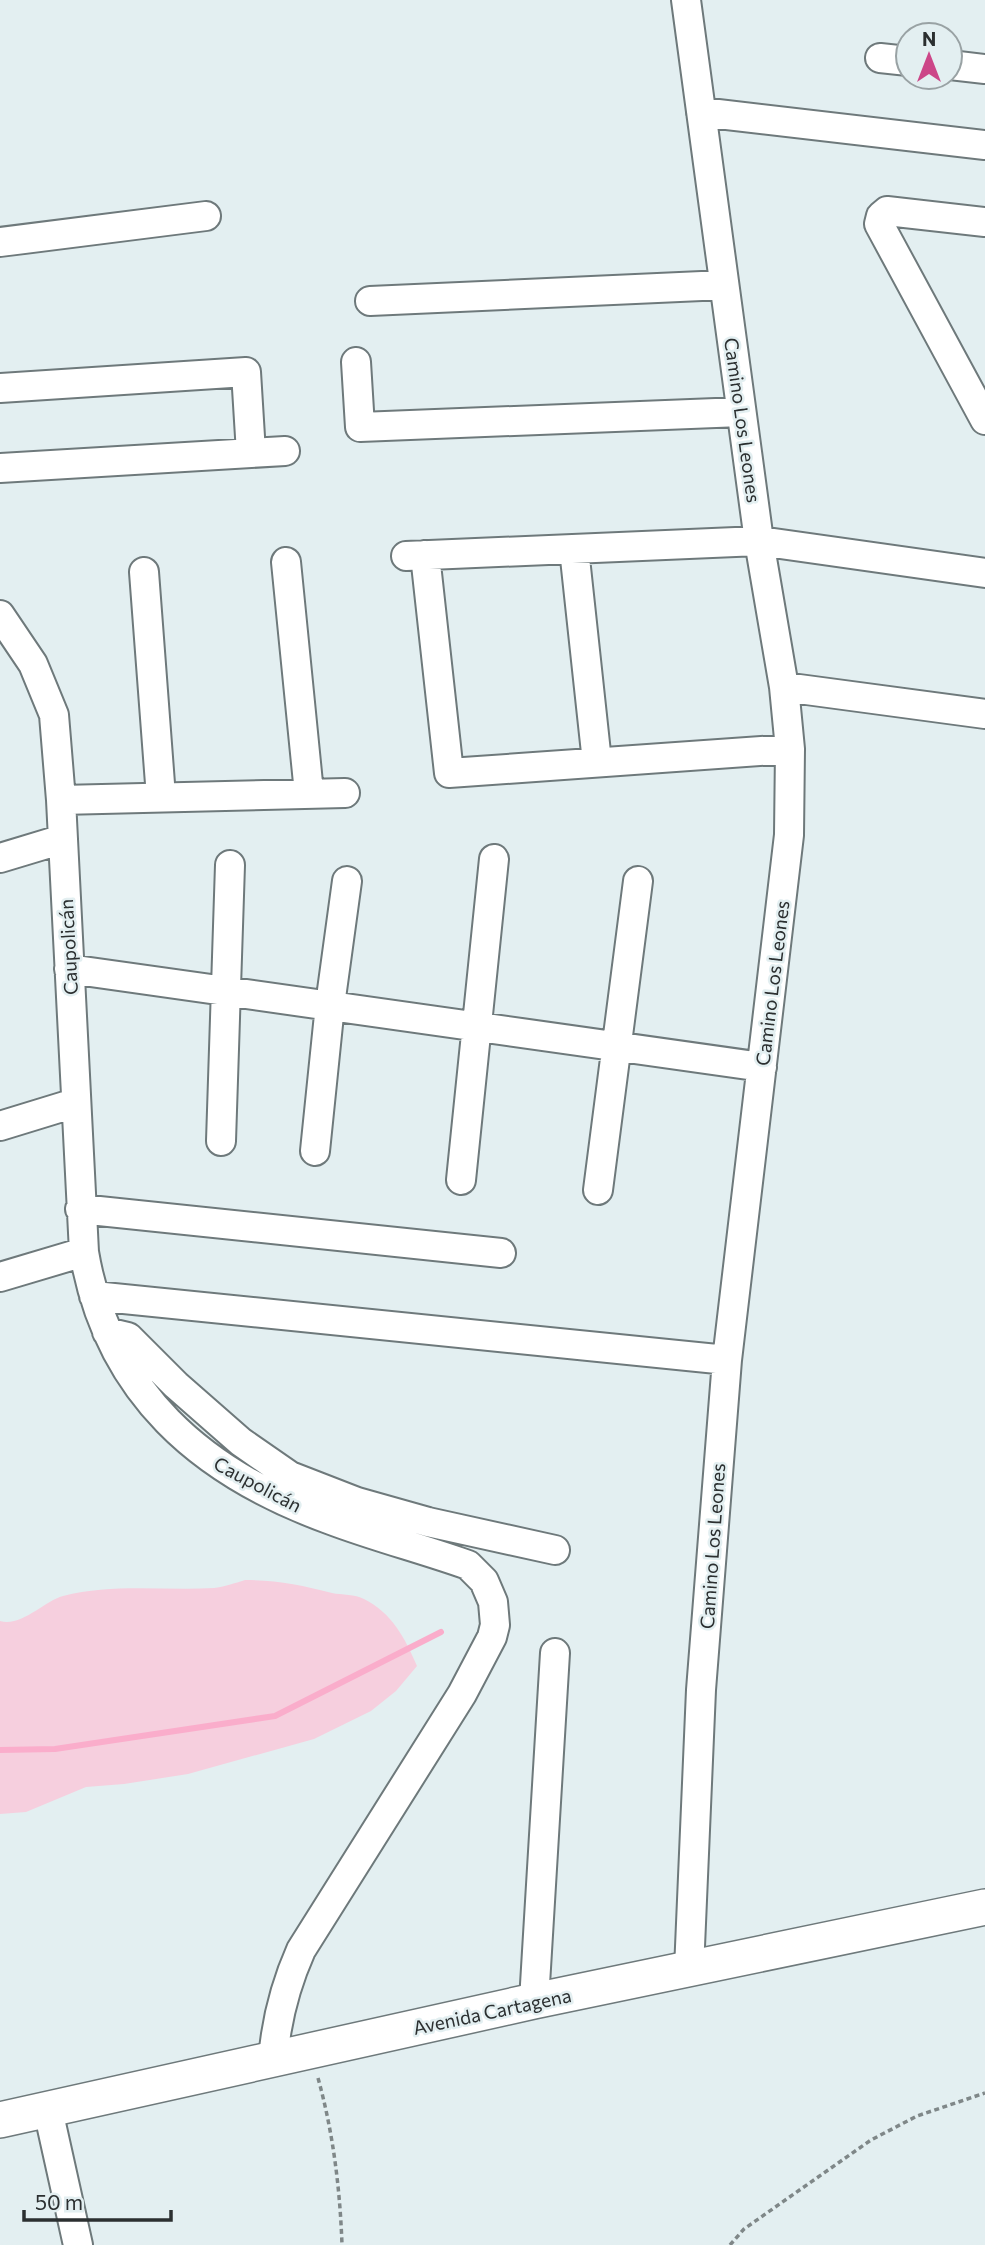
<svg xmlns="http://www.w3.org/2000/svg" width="985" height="2245" font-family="Commissioner,sans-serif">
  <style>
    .green { fill: #f6cfde }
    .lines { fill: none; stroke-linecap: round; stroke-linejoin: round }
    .stream { stroke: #faadcb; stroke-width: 6 }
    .minor-casing { stroke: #6e797b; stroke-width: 32 }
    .major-casing { stroke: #6e797b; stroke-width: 38 }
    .path { stroke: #7f8788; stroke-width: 3.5; stroke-dasharray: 5 3.5; stroke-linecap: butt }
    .minor { stroke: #fff; stroke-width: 28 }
    .major { stroke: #fff; stroke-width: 35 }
    .labels { text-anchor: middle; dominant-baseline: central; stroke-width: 5; stroke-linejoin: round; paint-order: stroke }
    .street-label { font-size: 19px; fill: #2b2f30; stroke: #e3eff1 }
  </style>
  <rect width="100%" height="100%" fill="#e3eff1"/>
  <path class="green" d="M245 1580C276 1580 302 1585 332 1593 342 1595 355 1594 364 1599 392 1613 405 1638 417 1666L396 1691 371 1711 314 1739 188 1774 124 1784 86 1787 26 1812 0 1814V1621C22 1627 44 1601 63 1596 113 1583 164 1591 214 1588 224 1587 235 1583 245 1580Z"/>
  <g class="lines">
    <path class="stream" d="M0 1750 55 1749 275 1716 441 1632"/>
    <g class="minor-casing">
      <path id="minor" d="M686 0 759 541 784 687 790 749 789 835 727 1360 701 1690 689 1970
        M880 58 908 61
        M950 65 985 69
        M701 112 985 145
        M985 222 887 211 881 216 879 224 985 420
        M0 242 206 216
        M370 301 724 285
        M356 362 360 427 741 412
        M0 388 246 372 251 453
        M0 468 285 451
        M574 549 597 762
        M425 555 449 773 790 749
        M406 556 759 541 985 573
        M286 562 309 793
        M144 572 161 797
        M0 615 33 664 54 715 61 800 84 1252C108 1393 201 1473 331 1520 376 1537 423 1549 468 1565L484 1581 493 1602 495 1625 492 1637 462 1694 301 1950C285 1986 276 2021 273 2060
        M784 687 985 714
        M61 800 345 793
        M0 858 63 839
        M69 969 762 1067
        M0 1126 75 1103
        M221 1141 230 865
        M315 1151 330 1005 347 881
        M461 1180 494 859
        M598 1190 638 881
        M80 1209 501 1253
        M0 1277 84 1252
        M94 1296 727 1360
        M107 1332 128 1337 176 1385 241 1442 290 1476 357 1502 428 1522 555 1550
        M534 2001 555 1653
        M48 2110 78 2245"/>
    </g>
    <g class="major-casing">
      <path id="major" d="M0 2120 534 2001 985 1907"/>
    </g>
    <path class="path" d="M318 2078C333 2132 340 2188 342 2245
      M730 2245 744 2229 871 2140 917 2116 985 2093"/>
    <use href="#minor" class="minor"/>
    <use href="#major" class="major"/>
  </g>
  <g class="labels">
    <g class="street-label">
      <text transform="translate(743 420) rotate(82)">Camino Los Leones</text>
      <text transform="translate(68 947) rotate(-93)">Caupolicán</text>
      <text transform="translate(772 983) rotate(-83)">Camino Los Leones</text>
      <text transform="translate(258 1484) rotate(28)">Caupolicán</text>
      <text transform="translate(712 1546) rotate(-86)">Camino Los Leones</text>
      <text transform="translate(492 2011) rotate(-12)">Avenida Cartagena</text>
    </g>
  </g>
  <g transform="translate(929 56)"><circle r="33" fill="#e3eff1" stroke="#99a2a4" stroke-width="2"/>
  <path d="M0-5L12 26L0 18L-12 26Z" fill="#cc4688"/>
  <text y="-10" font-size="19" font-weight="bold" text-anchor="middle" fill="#2b2f30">N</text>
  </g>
  <path d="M24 2210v10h147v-10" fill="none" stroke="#2b2f30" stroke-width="3.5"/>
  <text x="35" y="2210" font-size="21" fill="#2b2f30" stroke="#e3eff1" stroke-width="5" paint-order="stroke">50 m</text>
</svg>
